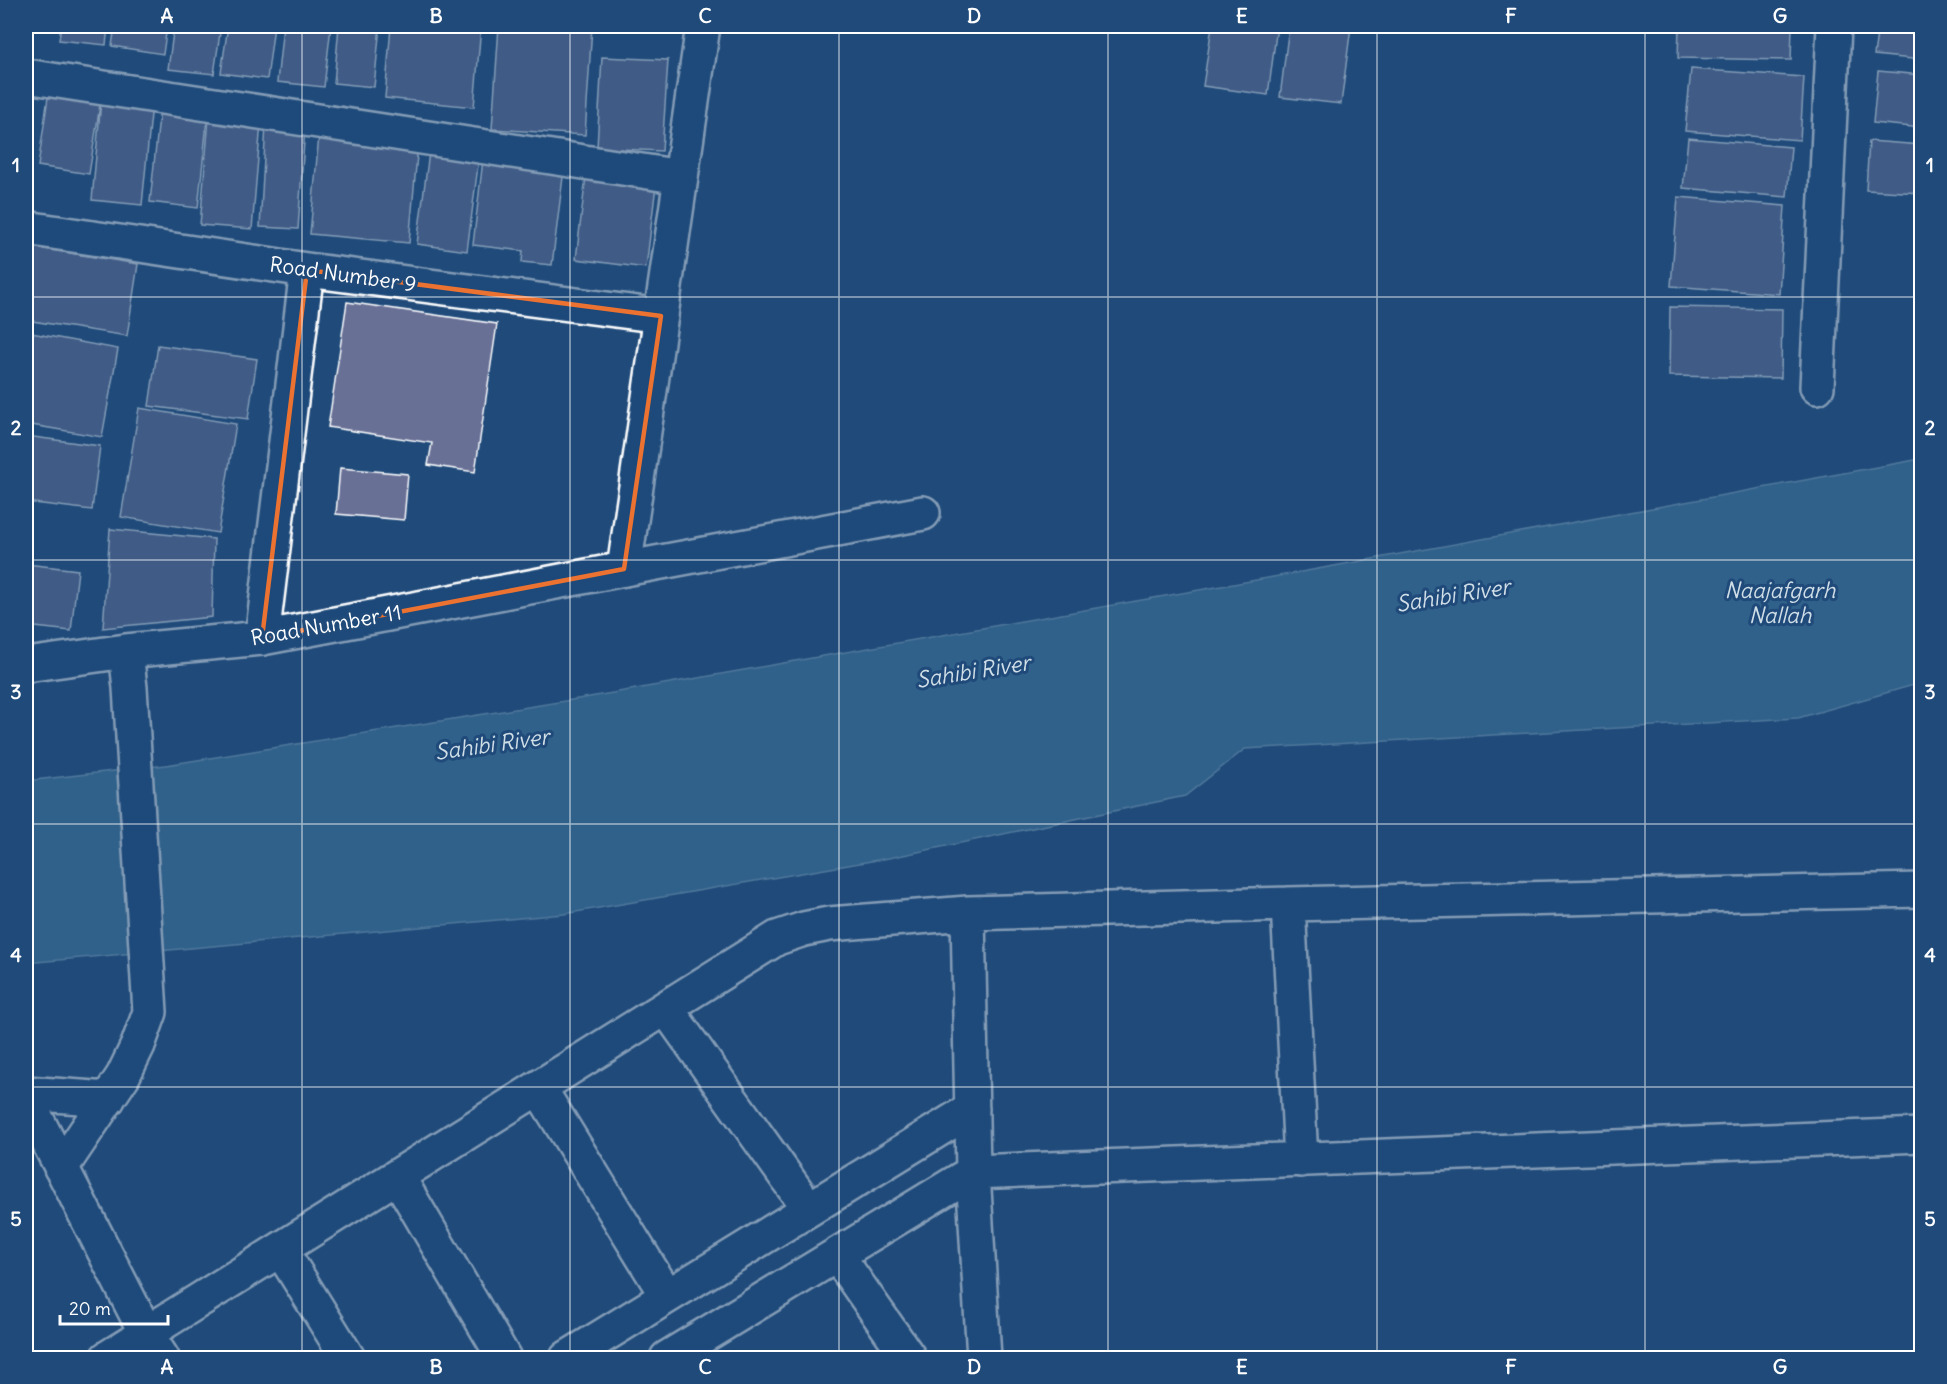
<svg xmlns="http://www.w3.org/2000/svg" width="1947" height="1384" font-family="Delius,sans-serif">
  <style>
    .water { fill: #447c9e; stroke: #8fb0c5; stroke-width: 1.5 }
    .building { fill: #687096; stroke: #fff; stroke-width: 1.5 }
    .lines { fill: none; stroke-linecap: round; stroke-linejoin: round }
    .street-casing { stroke: #fff; stroke-width: 38 }
    .secondary-casing { stroke: #fff; stroke-width: 38 }
    .street { stroke: #1f4a7a; stroke-width: 33 }
    .secondary { stroke: #1f4a7a; stroke-width: 33 }
    .marked { fill: none; stroke: #eb7230; stroke-width: 4.5; stroke-linejoin: round }
    .grid { fill: none; stroke: #fff; stroke-width: 1.5; stroke-opacity: 0.55 }
    .labels { text-anchor: middle; dominant-baseline: central; stroke-width: 6; stroke-linejoin: round; paint-order: stroke }
    .street-label { font-size: 21px; fill: #fff; stroke: #1f4a7a }
    .water-label { font-size: 22px; font-style: italic; fill: #d0dee7; stroke: #1f4a7a }
    .neatline { fill: none; stroke: #fff; stroke-width: 2 }
    .grid-label { font-size: 20px; text-anchor: middle; font-weight: bold; fill: #fff }
  </style>
  <rect width="100%" height="100%" fill="#1f4a7a"/>
  <filter id="ink" filterUnits="userSpaceOnUse"><feTurbulence type="fractalNoise" baseFrequency=".0167" numOctaves="2"/><feDisplacementMap in="SourceGraphic" scale="12" xChannelSelector="R" yChannelSelector="G"/><feConvolveMatrix kernelMatrix="1 2 1 2 8 2 1 2 1" color-interpolation-filters="sRGB"/></filter>
  <g filter="url(#ink)">
    <path class="water" d="M1921 459V683L1798 718 1245 749 1185 796 889 858 564 914 26 963V781L166 765 584 698 1290 574Z"/>
    <path class="building" d="M61 26H108L106 45 59 40Z
      M115 26H167L163 54 112 46Z
      M174 26H221L214 74 168 69Z
      M228 26H274L267 79 221 73Z
      M283 26H331L324 87 277 82Z
      M339 26H380L374 87 334 83Z
      M391 26H481L474 107 385 98Z
      M499 26H592L585 135 492 129Z
      M1212 26H1277L1268 95 1203 86Z
      M1289 26H1351L1341 104 1280 97Z
      M1679 26H1792L1791 60 1678 58Z
      M1878 26H1922V60L1874 55Z
      M602 57 668 60 662 151 597 148Z
      M1691 69 1804 77 1800 140 1685 131Z
      M1878 71 1922 75V128L1873 123Z
      M48 97 100 105 89 174 38 166Z
      M101 100 152 104 142 205 92 200Z
      M160 108 208 113 198 208 150 202Z
      M209 118 261 123 252 229 200 225Z
      M266 125 305 127 298 229 260 227Z
      M319 135 418 144 409 243 310 234Z
      M1688 138 1791 147 1787 197 1683 188Z
      M1869 141 1922 145V193L1866 190Z
      M484 151 565 161 552 265 522 262 523 251 473 245Z
      M429 152 479 158 467 251 417 244Z
      M587 168 657 177 646 268 576 259Z
      M1678 197 1785 206 1779 294 1671 286Z
      M26 246 138 264 127 336 26 320Z
      M347 302 497 324 475 472 428 465 432 443 328 427Z
      M1670 307 1782 309 1781 378 1669 376Z
      M26 332 118 349 102 437 26 424Z
      M158 345 257 359 248 419 149 406Z
      M139 408 236 424 218 533 121 517Z
      M26 436 100 446 92 510 26 502Z
      M340 468 408 474 404 520 336 514Z
      M110 529 214 539 212 617 103 628Z
      M26 564 78 570 71 631 26 626Z"/>
    <g class="lines">
      <g class="street-casing">
        <path id="street" d="M26 76 681 177
          M26 228 307 270 661 316
          M1817 387 1834 26
          M624 569 923 513
          M262 638 307 270
          M1288 904 1301 1160
          M968 913 973 1172 984 1358
          M666 1008 809 1209
          M539 1088 667 1296
          M26 1093 108 1099
          M398 1177 504 1358
          M281 1250 348 1358
          M837 1255 909 1358
          M107 1358 777 938 804 929 829 924 968 913 1288 904 1922 890
          M567 1358 972 1109
          M667 1358 973 1172 1922 1135"/>
      </g>
      <g class="secondary-casing">
        <path id="secondary" d="M26 665 126 651 262 638 624 569 703 26
          M26 1098 147 1335 162 1358
          M61 1168 123 1076 138 1045 150 1012 130 688 126 651"/>
      </g>
      <use href="#street" class="street"/>
      <use href="#secondary" class="secondary"/>
    </g>
  </g>
  <path d="M0 0H1947V1384H0ZM307 270 661 316 624 569 262 638Z" fill="#1f4a7a" fill-opacity=".55" fill-rule="evenodd"/>
  <path class="marked" d="M307 270 661 316 624 569 262 638Z"/>
  <path class="grid" d="M302 26V1358M570 26V1358M839 26V1358M1108 26V1358M1377 26V1358M1645 26V1358M26 297H1922M26 560H1922M26 824H1922M26 1087H1922"/>
  <g class="labels">
    <g class="street-label">
      <text transform="translate(343 274) rotate(8)">Road Number 9</text>
      <text transform="translate(326 625) rotate(-10)">Road Number 11</text>
    </g>
    <g class="water-label">
      <text x="1780" y="590">Naajafgarh<tspan x="1780" dy="25">Nallah</tspan></text>
      <text transform="translate(1453 595) rotate(-9)">Sahibi River</text>
      <text transform="translate(973 671) rotate(-9)">Sahibi River</text>
      <text transform="translate(492 744) rotate(-8)">Sahibi River</text>
    </g>
  </g>
  <rect width="1947" height="1384" fill="none" stroke="#1f4a7a" stroke-width="66"/>
  <path d="M60 1315v9h108v-9" fill="none" stroke="#ffffff" stroke-width="3"/>
  <text x="69" y="1315" font-size="18" fill="#ffffff" stroke="#1f4a7a" stroke-width="4.5" paint-order="stroke">20 m</text>
  <rect x="33" y="33" width="1881" height="1318" class="neatline"/>
  <g class="grid-label">
    <text x="167" y="23">A</text>
    <text x="436" y="23">B</text>
    <text x="705" y="23">C</text>
    <text x="974" y="23">D</text>
    <text x="1242" y="23">E</text>
    <text x="1511" y="23">F</text>
    <text x="1780" y="23">G</text>
    <text x="16" y="172">1</text>
    <text x="1930" y="172">1</text>
    <text x="16" y="435">2</text>
    <text x="1930" y="435">2</text>
    <text x="16" y="699">3</text>
    <text x="1930" y="699">3</text>
    <text x="16" y="962">4</text>
    <text x="1930" y="962">4</text>
    <text x="16" y="1226">5</text>
    <text x="1930" y="1226">5</text>
    <text x="167" y="1374">A</text>
    <text x="436" y="1374">B</text>
    <text x="705" y="1374">C</text>
    <text x="974" y="1374">D</text>
    <text x="1242" y="1374">E</text>
    <text x="1511" y="1374">F</text>
    <text x="1780" y="1374">G</text>
  </g>
</svg>
